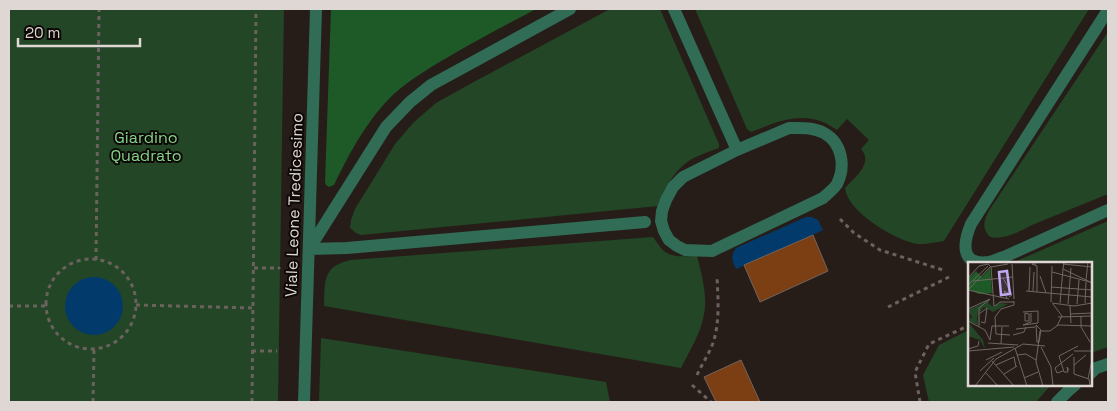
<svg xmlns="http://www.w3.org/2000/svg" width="1117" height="411" font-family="'Space Grotesk',sans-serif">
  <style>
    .green { fill: #224626 }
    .forest { fill: #1e5a27 }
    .water { fill: #033a6c }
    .building { fill: #7c3e13; stroke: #71655f }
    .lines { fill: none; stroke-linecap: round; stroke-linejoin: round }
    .path { stroke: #6b625e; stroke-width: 3; stroke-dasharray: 4 4; stroke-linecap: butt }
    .minor { stroke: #306c56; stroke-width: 12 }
    .labels { text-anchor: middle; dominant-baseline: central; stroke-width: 4; stroke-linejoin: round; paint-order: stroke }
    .park-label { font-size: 16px; fill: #83d58a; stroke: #0d0806 }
    .street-label { font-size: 16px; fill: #ded7d3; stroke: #0d0806 }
    .inset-road { fill: none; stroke: #706763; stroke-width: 1 }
    .view { fill: #c1a8f3; fill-opacity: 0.15; stroke: #c1a8f3; stroke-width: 2.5 }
    .inset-edge { fill: none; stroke: #ded7d3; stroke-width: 2.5 }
  </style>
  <rect width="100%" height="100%" fill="#271d18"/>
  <path class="green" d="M9 9H284L278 402H9Z
    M610 9H660L719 144V148C708 152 695 156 686 163 672 174 664 190 658 206L361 235 356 233 350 228 351 220 355 209 395 144 414 122 436 103 470 84Z
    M695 9H1089L944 241C936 242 921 246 913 243 892 238 847 211 845 188 854 178 874 163 861 149L869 140 847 119 837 130C832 127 828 124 823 122 798 112 774 123 751 132L747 129Z
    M1108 32V194L1032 225C1019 232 1004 240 990 237 981 228 984 219 990 209Z
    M1108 221V347L1091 353V264L1012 263Z
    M653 237C657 242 661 250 667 253 676 258 688 256 697 255 701 273 708 296 704 314 701 333 690 350 681 368L324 306C325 282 322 266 351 260Z
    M969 330 970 385H1051L1036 402H929L923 375 939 345Z
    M321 338 606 382 610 402H319Z"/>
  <path class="forest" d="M331 9H536C513 21 491 33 469 45 443 60 417 74 395 93 368 118 350 152 334 185L329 187 326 185 325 182Z"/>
  <path class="water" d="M806 217H812L818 220 823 230 736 269C732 260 730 257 736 248Z
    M65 306a29 29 0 1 1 58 0a29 29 0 1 1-58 0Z"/>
  <path class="building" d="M813 235 828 271 760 302 744 265Z
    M741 360 760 402H716L704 377Z"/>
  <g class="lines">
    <path class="path" d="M840 219 854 233 880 250 943 270
      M46 304a45 45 0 1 1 90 0a45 45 0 1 1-90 0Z
      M96 260 99 9
      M254 268H279V269
      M136 305 253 308
      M9 306H47
      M888 307 949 277
      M252 351H277
      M697 375C702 364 709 354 713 343 720 322 718 299 717 277
      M692 385 711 402
      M93 402 94 349
      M252 402 256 9
      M920 402 915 372 929 344 970 325"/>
    <path class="minor" d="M674 9 737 150
      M1108 10 971 224C963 243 960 266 989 262 994 261 999 258 1004 257L1108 210
      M789 128C801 128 813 127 824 133 842 143 846 166 837 184 834 189 827 194 823 198L712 251 685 250 677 246 669 240 664 231 661 221 662 211 666 200 673 187 683 177 737 150Z
      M309 249 386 127 410 102 431 85 570 9
      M309 249 347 248 645 222
      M1091 373 1096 368 1108 364
      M304 402 316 9
      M1057 402 1068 391 1075 385"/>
  </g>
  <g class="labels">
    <g class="park-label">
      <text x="146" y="137">Giardino<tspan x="146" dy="18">Quadrato</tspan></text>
    </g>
    <g class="street-label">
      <text transform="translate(294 205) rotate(-88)">Viale Leone Tredicesimo</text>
    </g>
  </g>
  <g transform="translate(968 262)">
    <rect width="124" height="124" fill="#271d18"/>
    <path d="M22 38 20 41 24 44 32 41 40 42 25 50 16 45 11 51 12 64 10 56 11 46 9 56 10 63 0 59 4 55 0 48ZM0 60 15 78 17 87 12 78 0 74Z" fill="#224626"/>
    <path d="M22 6 24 31 11 32 0 27V17L8 9 14 15Z" fill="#1e5a27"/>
    <path class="inset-road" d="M96 0 95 7 124 21M20 2 23 5 26 44M44 2 46 37M68 2H64L69 4V30M95 2 124 5M23 5 40 2M84 10 122 20M72 14 78 31M0 16 11 4 20 2M35 16 44 32M118 18 120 0M5 19 45 15M0 23 20 4M83 25 124 28M0 28 41 37M0 28 22 5M58 29 124 35M61 29 62 5M65 29 66 10M39 36 36 29 44 33 41 35M83 40 84 4M84 41 106 44 124 41M92 41 95 7M117 41 118 20M85 42 94 54 89 64M100 42 103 6M109 42 111 18M27 44 32 40H46M102 44 103 61M0 47 22 37 11 46V64M55 50 70 49V61L55 63 63 60V51M57 51 61 52V59H57ZM11 52 19 46 17 61 13 60M102 52 124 51M113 54V65L122 80M90 55 124 54M0 59 17 68 22 78 24 64H41M68 63 73 68 71 80H69ZM48 67 67 65M42 73 28 72 27 55 33 47 46 43V39M45 73 56 70 58 65M20 81 50 83M33 82 34 65M73 85 83 105 85 124M47 86 59 124M0 87 10 84 11 79M0 89 46 85M106 89H124M49 93 58 92 68 98M106 95V112L121 117 122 124M18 98 34 90M24 99 46 124M28 103 46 95 48 105M106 103 118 93M101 108 99 105 100 110H96L91 94 110 84M12 109 26 96M95 109 89 111 87 106 105 92M17 110 30 124M36 112 49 104M56 116 70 110M120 117 124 98M7 124 28 97 55 82 77 84M75 124 68 100 72 69H82L90 63 124 64"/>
    <path class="view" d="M39 9 42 32 33 33 31 10Z"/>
    <rect width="124" height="124" class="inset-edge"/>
  </g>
  <rect width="1117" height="411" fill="none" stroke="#ded7d3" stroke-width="20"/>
  <path d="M18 38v8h122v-8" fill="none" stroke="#ded7d3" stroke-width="2.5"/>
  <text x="25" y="38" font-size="15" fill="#ded7d3" stroke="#0d0806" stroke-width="4" paint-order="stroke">20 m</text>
</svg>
